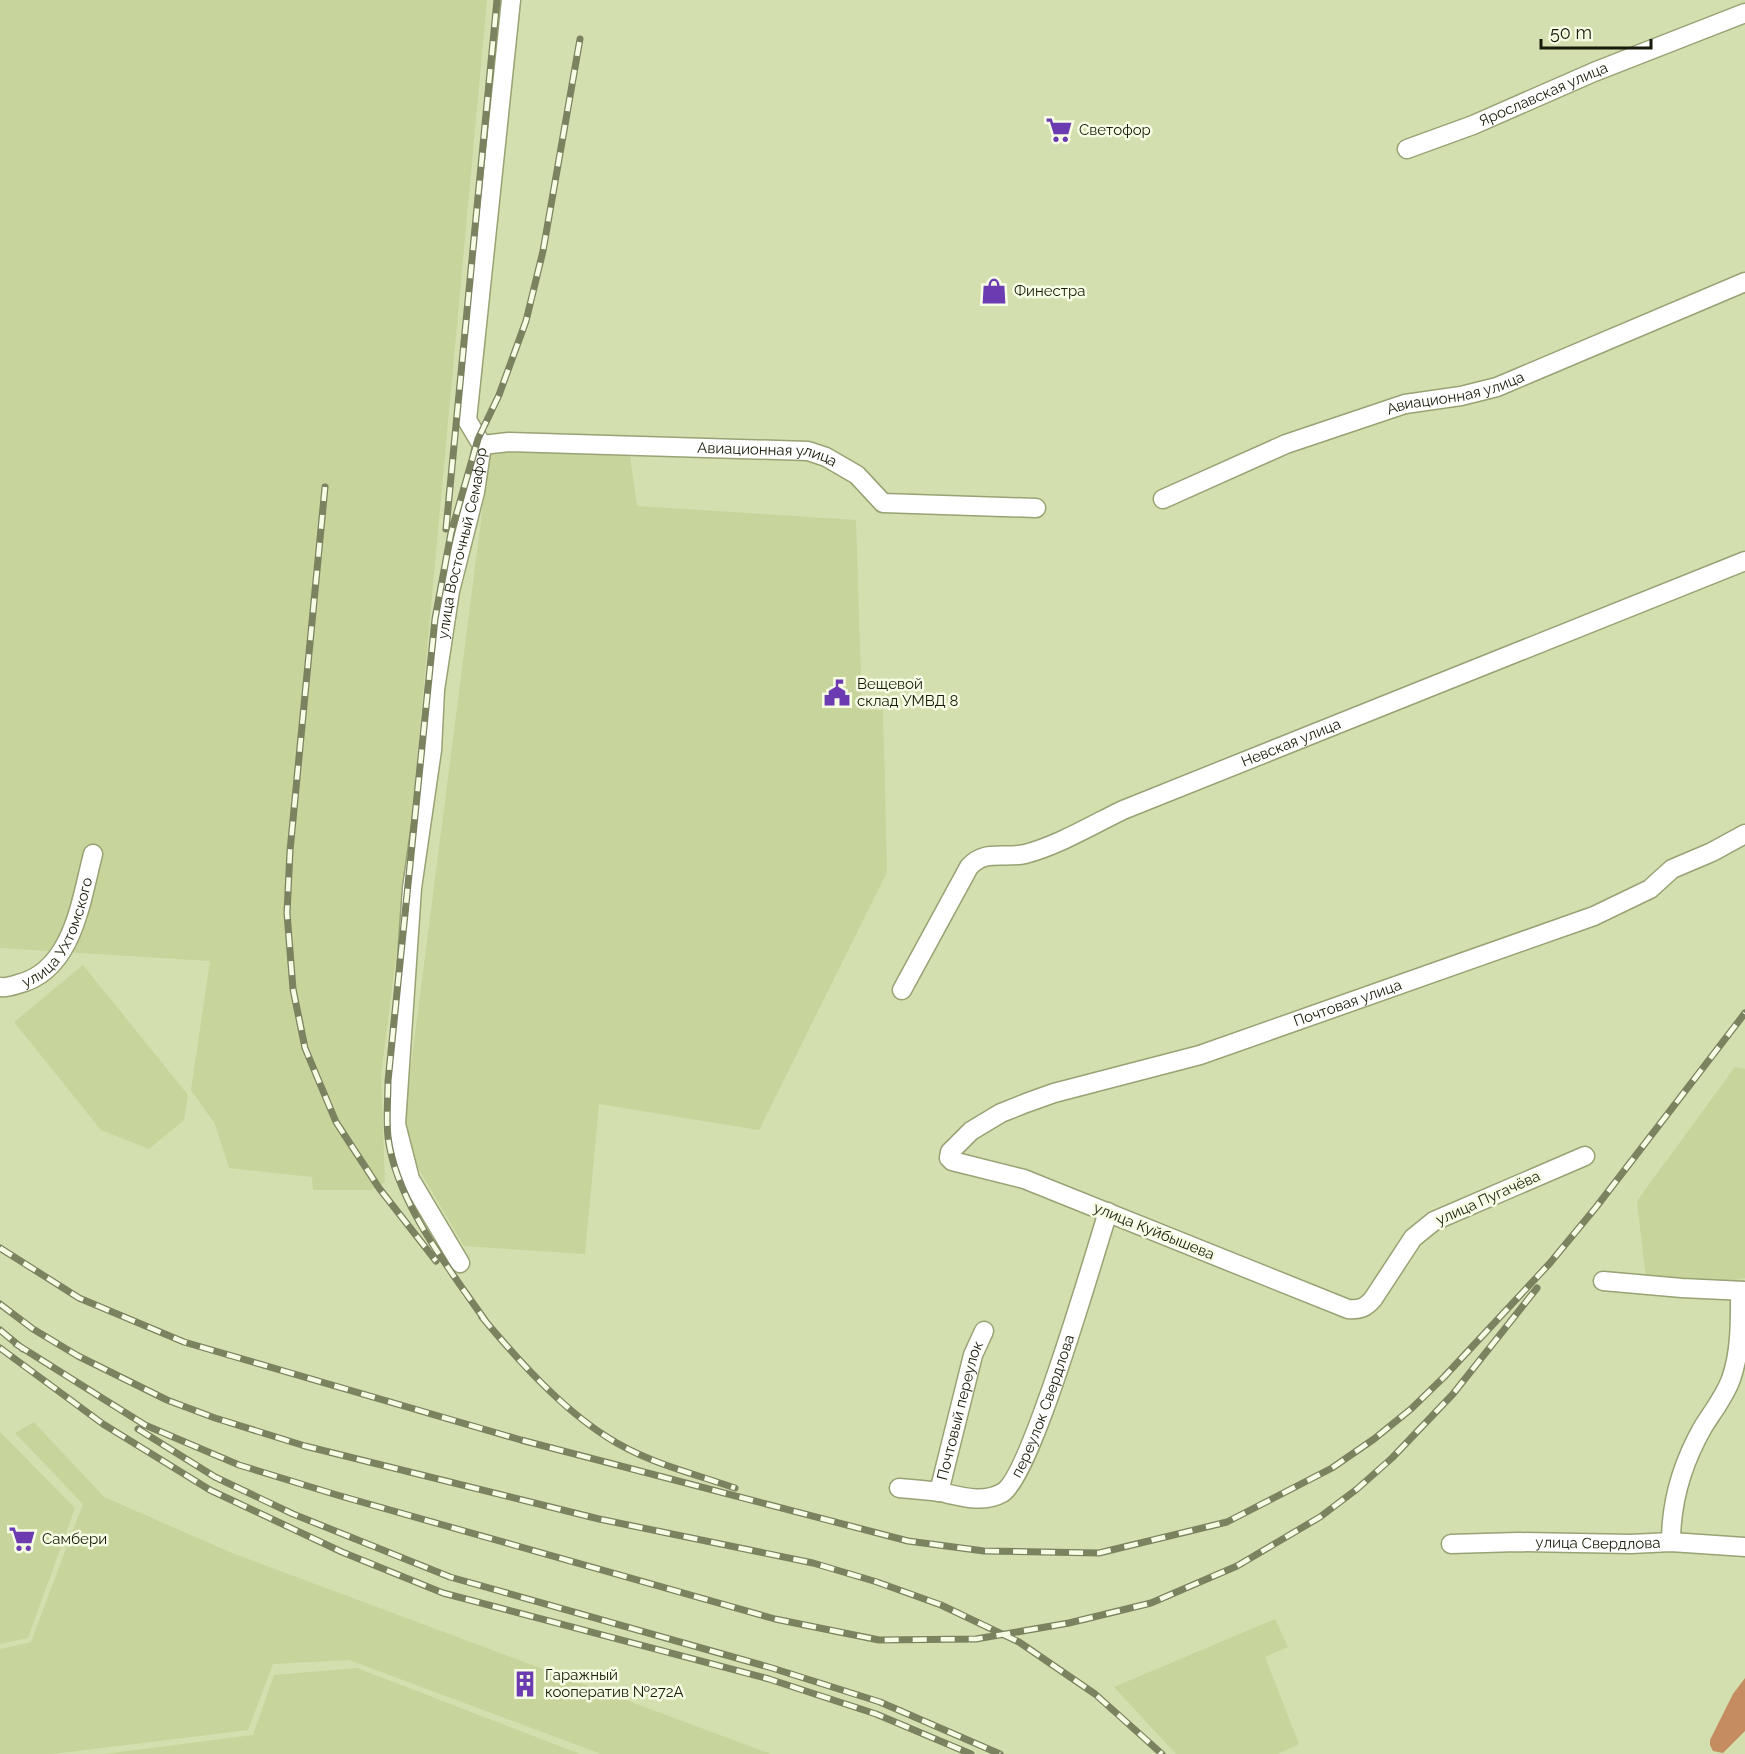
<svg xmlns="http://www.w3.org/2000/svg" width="1745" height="1754" font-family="Raleway,sans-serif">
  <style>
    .built { fill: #c7d49c }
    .forest { fill: #c58c60 }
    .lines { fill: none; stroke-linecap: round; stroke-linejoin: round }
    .minor-casing { stroke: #98a274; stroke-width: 21 }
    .minor { stroke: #fff; stroke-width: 18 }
    .rail-casing { stroke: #7a8260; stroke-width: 7 }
    .rail { stroke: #f7fde4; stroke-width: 4.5; stroke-dasharray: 14; stroke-linecap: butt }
    .labels { text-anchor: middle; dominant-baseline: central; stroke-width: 5; stroke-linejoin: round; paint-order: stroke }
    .street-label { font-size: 15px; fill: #181b09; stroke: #f7fde4 }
    .poi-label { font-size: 15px; fill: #181b09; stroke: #f7fde4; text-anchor: start }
  </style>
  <rect width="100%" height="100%" fill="#d3dfae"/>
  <path class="built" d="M0 0H487L405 888 381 1075 385 1182 371 1190H313L312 1177 229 1168 215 1124 191 1090 210 961 0 948Z
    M490 451 630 456 637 506 856 520 862 710H883L887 872 759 1130 599 1104 585 1254 464 1246 418 1168 404 1120Z
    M83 965 188 1095 184 1120 149 1149 101 1130 14 1022Z
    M1735 1067 1745 1069V1278L1711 1285 1646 1280 1637 1201Z
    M34 1422 104 1497 232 1553 771 1754H601L349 1660 273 1664 248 1730 53 1754H0V1649L31 1642 83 1504 15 1433Z
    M0 1432 75 1508 28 1638 0 1644Z
    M1275 1619 1288 1647 1265 1657 1299 1744 1278 1754H1176L1114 1687Z
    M357 1668 580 1754H105L253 1735 274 1675Z"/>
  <path class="forest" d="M1745 1678V1731L1723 1753 1713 1751 1710 1745V1740L1733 1694Z"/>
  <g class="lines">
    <g class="minor-casing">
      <g id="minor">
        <path id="s1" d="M1407 149 1473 125 1594 72 1745 13"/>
        <path id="s2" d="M482 445 509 442 808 451 826 457 857 475 883 503 1036 508"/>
        <path id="s3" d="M1163 499 1286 444 1405 404 1461 396 1497 387 1745 282"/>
        <path id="s4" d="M0 987C6 988 12 986 18 984 73 971 81 900 93 854"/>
        <path id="s5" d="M902 990 969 867C985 849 1003 859 1025 854 1057 846 1092 825 1123 810L1745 561"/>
        <path id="s6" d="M1585 1156 1434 1221 1413 1238 1373 1299C1365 1308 1360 1310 1348 1309L1024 1179 952 1161 949 1158 950 1152 971 1131 1001 1113 1026 1103 1054 1093 1200 1055 1594 916 1650 889 1672 869 1712 852 1745 834"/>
        <path id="s7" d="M460 1263 410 1179 396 1124 412 888 432 750 435 690 450 591 475 492 482 445 467 420 511 0"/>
        <path d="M1603 1281 1682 1288 1745 1291"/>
        <path id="s8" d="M899 1488C912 1489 926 1490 940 1492 960 1496 982 1504 1002 1493 1031 1477 1094 1255 1108 1212"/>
        <path id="s9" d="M939 1492 973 1355 984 1331"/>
        <path d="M1671 1542C1671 1501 1683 1462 1703 1427 1713 1411 1725 1396 1731 1379 1741 1351 1740 1319 1740 1291"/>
        <path id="s10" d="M1451 1544 1518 1542 1631 1544 1671 1542 1745 1547"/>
      </g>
    </g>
    <use href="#minor" class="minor"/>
    <g class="rail-casing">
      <path id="rail" d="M325 487 290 851 287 913 293 989 305 1048 336 1122 379 1188 436 1261
        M446 529 497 0
        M0 1248 79 1298 184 1342 521 1440 908 1541 984 1551 1099 1553 1227 1522 1332 1468 1374 1439 1411 1409 1444 1377 1550 1263 1597 1206 1745 1013
        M0 1304 33 1329 78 1356 167 1400 215 1418 305 1446 599 1519 813 1563 877 1582 941 1605 1019 1642 1095 1694 1162 1754
        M482 1317C517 1359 561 1408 607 1437 645 1462 692 1473 735 1488
        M487 1323C450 1270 396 1202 388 1137 386 1119 388 1099 388 1081L435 619 451 533 478 439 499 395 526 321 543 251 580 39
        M0 1330 23 1349
        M16 1344 145 1425 239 1465 337 1495 775 1619 879 1640 976 1639 1069 1623 1151 1603 1237 1566 1320 1517 1357 1489 1392 1458 1453 1394 1537 1288
        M0 1348 103 1424 210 1490 342 1552 443 1593 769 1679 876 1714 971 1754
        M138 1429 215 1477 293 1514 450 1577 772 1668 880 1702 1000 1754"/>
    </g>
    <use href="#rail" class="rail"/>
  </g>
  <defs>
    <g id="supermarket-bare" transform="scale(2.07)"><path d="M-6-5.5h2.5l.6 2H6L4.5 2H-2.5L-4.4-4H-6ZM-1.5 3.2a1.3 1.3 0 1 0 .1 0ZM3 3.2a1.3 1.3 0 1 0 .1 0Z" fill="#6c3bb2" stroke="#f7fde4" stroke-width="2.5" paint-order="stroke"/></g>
    <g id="shop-bare" transform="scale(2.07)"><path d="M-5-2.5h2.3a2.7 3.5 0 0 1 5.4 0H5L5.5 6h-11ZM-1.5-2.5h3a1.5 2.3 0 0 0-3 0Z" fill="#6c3bb2" stroke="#f7fde4" stroke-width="2.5" paint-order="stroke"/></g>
    <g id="civic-bare" transform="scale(2.07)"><path d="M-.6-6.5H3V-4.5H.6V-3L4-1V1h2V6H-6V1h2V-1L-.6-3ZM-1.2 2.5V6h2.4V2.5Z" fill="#6c3bb2" stroke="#f7fde4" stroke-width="2.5" paint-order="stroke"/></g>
    <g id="building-bare" transform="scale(2.07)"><path d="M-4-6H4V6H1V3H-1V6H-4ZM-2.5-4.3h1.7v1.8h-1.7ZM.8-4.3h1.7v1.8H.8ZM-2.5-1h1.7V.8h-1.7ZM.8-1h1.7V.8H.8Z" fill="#6c3bb2" stroke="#f7fde4" stroke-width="2.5" paint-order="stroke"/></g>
  </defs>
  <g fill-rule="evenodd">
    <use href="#supermarket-bare" x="1059" y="130"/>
    <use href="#shop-bare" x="994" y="291"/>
    <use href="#civic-bare" x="837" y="693"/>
    <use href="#supermarket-bare" x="22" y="1539"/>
    <use href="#building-bare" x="525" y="1684"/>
  </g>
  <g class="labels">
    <g class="street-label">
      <text stroke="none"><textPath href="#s1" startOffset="147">Ярославская улица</textPath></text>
      <text stroke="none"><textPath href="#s3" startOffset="312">Авиационная улица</textPath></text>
      <text stroke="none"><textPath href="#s2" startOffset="286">Авиационная улица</textPath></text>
      <text stroke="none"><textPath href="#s7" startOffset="740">улица Восточный Семафор</textPath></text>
      <text stroke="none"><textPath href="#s5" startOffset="488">Невская улица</textPath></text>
      <text stroke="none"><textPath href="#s4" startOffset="88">улица Ухтомского</textPath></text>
      <text stroke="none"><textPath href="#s6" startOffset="1155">Почтовая улица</textPath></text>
      <text transform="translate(1488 1198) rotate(-24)">улица Пугачёва</text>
      <text transform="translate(1154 1231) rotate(22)">улица Куйбышева</text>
      <text stroke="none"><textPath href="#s8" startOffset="202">переулок Свердлова</textPath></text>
      <text stroke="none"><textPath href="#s9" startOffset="84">Почтовый переулок</textPath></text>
      <text stroke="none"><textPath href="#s10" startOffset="147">улица Свердлова</textPath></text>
    </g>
    <g class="poi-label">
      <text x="1079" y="130">Светофор</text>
      <text x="1014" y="291">Финестра</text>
      <text x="857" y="684">Вещевой<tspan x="857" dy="17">склад УМВД 8</tspan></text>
      <text x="42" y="1539">Самбери</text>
      <text x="545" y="1675">Гаражный<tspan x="545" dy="17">кооператив №272А</tspan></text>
    </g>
  </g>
  <path d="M1541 39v9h110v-9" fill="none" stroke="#181b09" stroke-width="3"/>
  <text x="1550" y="39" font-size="18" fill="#181b09" stroke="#f7fde4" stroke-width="4.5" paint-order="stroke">50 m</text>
</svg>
